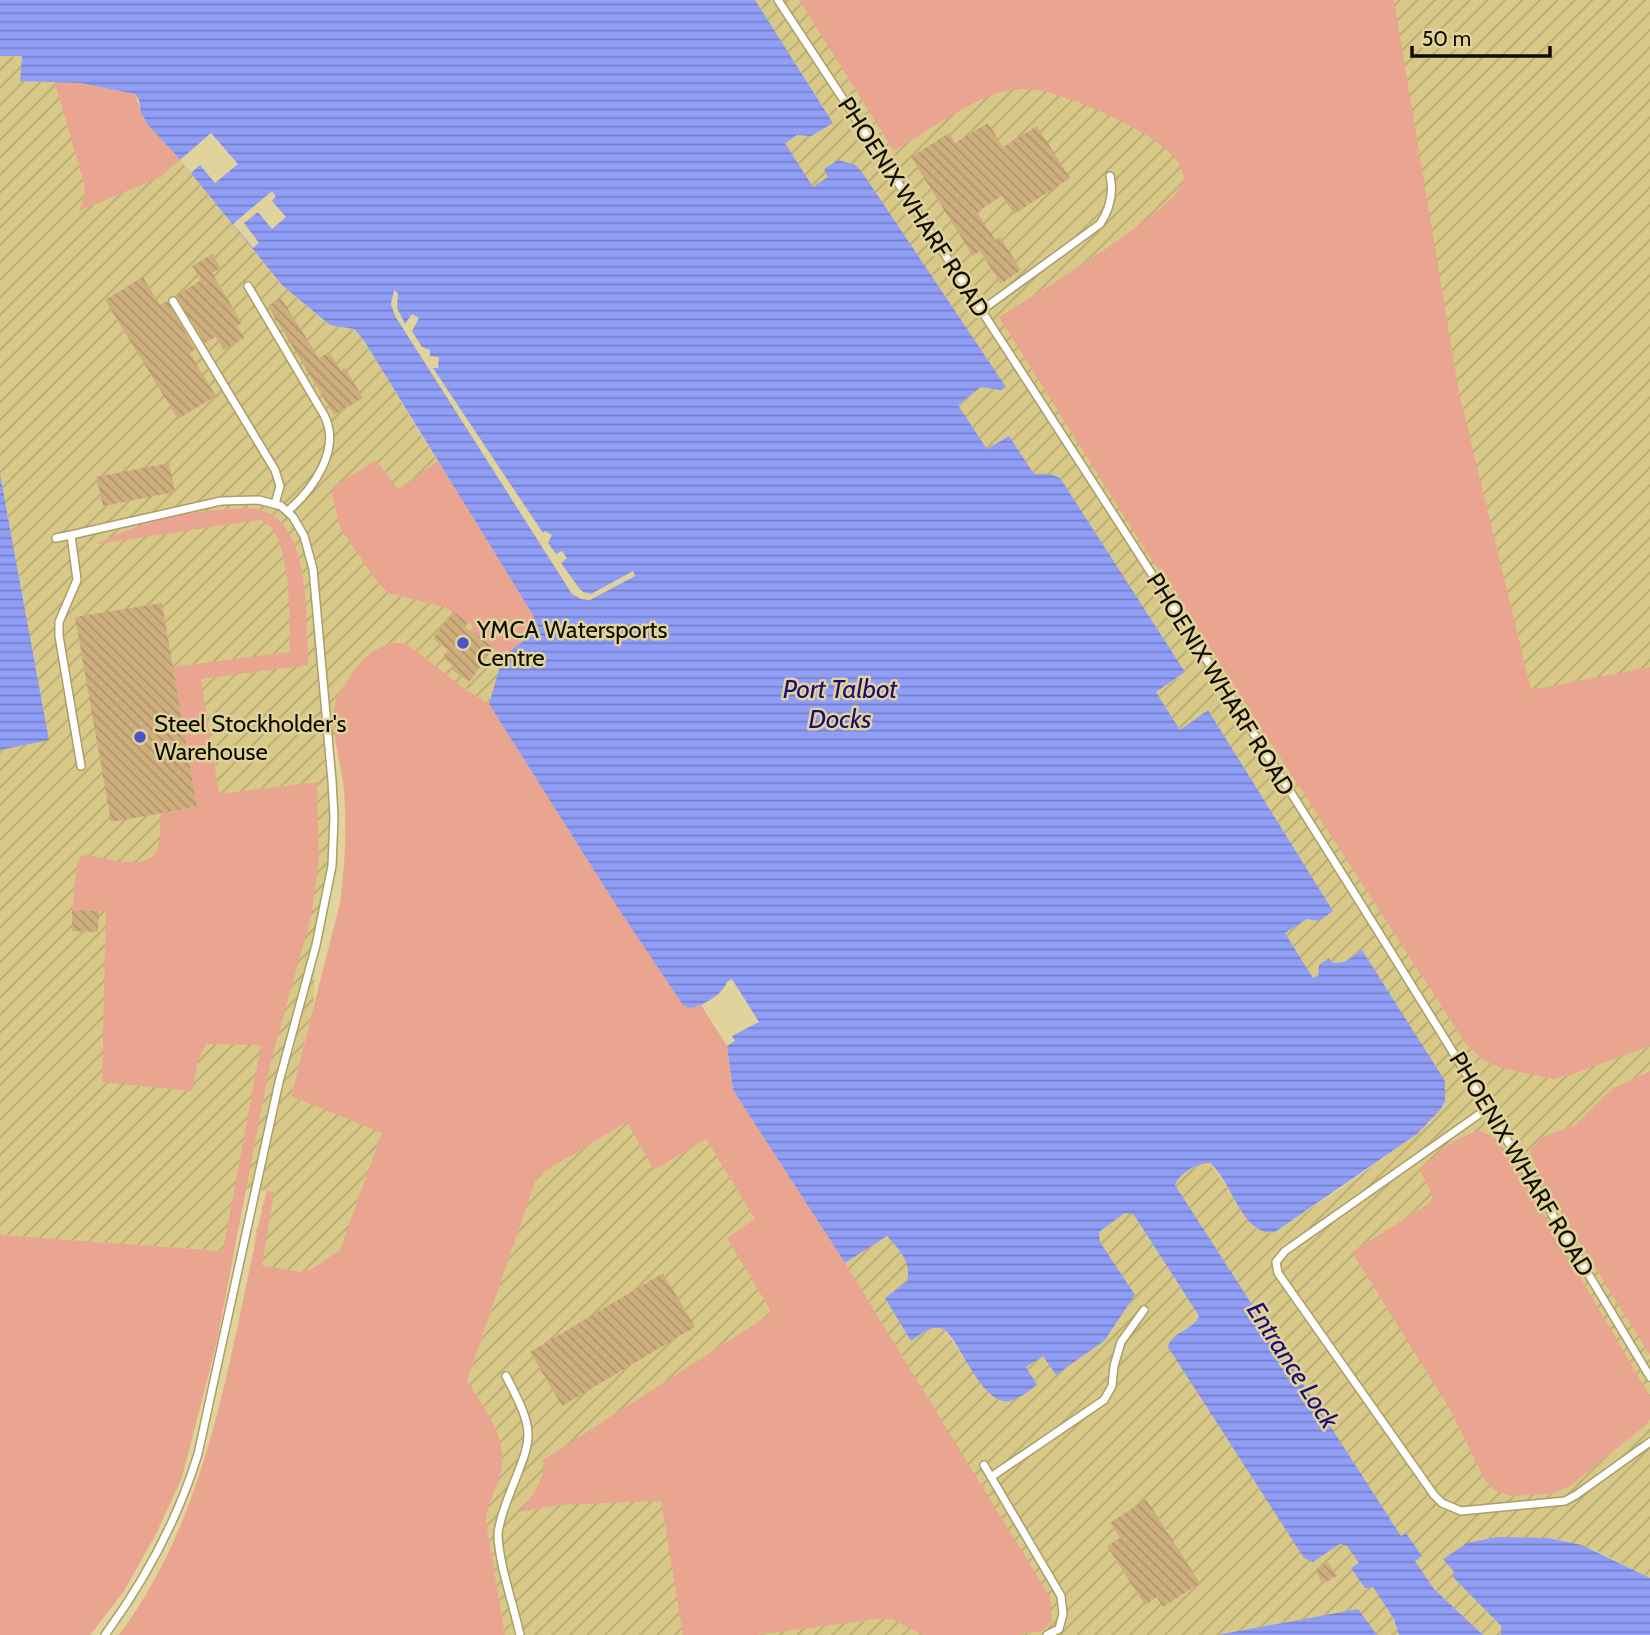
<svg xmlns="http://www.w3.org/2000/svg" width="1650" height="1635" font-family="Cabin,sans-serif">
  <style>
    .industrial { fill: url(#industrial-furrows) }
    .green { fill: #eaa591 }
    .water { fill: url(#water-rules) }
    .pier { fill: #e0d39b }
    .building { fill: url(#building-back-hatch) }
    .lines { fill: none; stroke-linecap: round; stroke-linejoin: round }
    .lane-casing { stroke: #aa9e67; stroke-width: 10 }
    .lane { stroke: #fff; stroke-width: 7 }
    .poi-dot { fill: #4f52c8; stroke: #e0d39b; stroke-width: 2.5 }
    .labels { text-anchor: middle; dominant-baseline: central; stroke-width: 5; stroke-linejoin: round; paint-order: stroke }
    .street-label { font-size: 24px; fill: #110c00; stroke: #e0d39b }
    .poi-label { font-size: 24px; fill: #110c00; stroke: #e0d39b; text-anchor: start }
    .water-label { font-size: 26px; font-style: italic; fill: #1e0b75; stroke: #e0d39b }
  </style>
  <defs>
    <pattern id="industrial-furrows" width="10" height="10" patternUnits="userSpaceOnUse" patternTransform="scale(1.75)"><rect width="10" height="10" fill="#d8c989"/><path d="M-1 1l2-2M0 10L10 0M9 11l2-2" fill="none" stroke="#b8ab74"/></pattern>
    <pattern id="water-rules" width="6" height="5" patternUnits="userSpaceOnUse" patternTransform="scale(1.75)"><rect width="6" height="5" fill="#919ef7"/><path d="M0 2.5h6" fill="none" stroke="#757fc6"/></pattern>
    <pattern id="building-back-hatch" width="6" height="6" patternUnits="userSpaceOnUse" patternTransform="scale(1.75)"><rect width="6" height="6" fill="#cfae7e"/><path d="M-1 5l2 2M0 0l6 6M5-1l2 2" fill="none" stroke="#b1946b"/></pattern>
  </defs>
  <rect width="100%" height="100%" fill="#e0d39b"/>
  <path class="industrial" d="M755 0H1650V1578L1595 1550 1565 1541 1548 1538 1481 1539 1453 1576 1501 1627V1635H1483L1434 1589 1415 1561 1421 1555 1407 1534 1401 1537 1176 1189 1175 1185 1180 1176 1200 1164 1210 1163 1255 1228 1268 1233 1275 1232 1339 1190 1417 1134 1433 1120 1361 951 1344 962 1333 963 1329 958 1314 979 1285 933 1307 919 1319 921 1333 911 1208 711 1180 730 1156 692 1185 673 1050 474H1034L987 450 958 405 981 387 1001 390 1006 387 864 175 828 177 813 188 785 143 797 135 833 122Z
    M0 56H22L21 81 80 83 148 125 176 155 283 286 330 325 348 327 359 333 513 585 504 656 489 704 465 689 411 647 368 654 355 669 336 702 332 781 334 845 316 945 313 1008 291 1095 472 1164 307 1271 301 1272 262 1265 253 1246 266 1191 247 1188 223 1251 0 1235V750L49 739 0 474Z
    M714 1068 845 1263 888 1235 906 1260 909 1274 904 1285 885 1298 911 1340 930 1329 938 1326 944 1329 990 1396 1037 1385 1026 1367 1043 1356 1056 1374 1108 1337 1135 1295 1100 1242 1099 1232 1125 1213 1134 1215 1199 1316 1195 1324 1171 1340 1322 1557 1340 1544 1347 1546 1359 1563 1352 1568 1373 1587 1394 1619 1399 1635H1377L1357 1609 1217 1635H505L486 1521 487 1510 501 1470 467 1381 537 1176Z"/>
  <path class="green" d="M799 0H1394L1459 392 1531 690 1650 667V1046L1570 1075 1553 1079 1500 1068 1482 1059 1466 1044 1131 527 999 317C1032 296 1173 212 1183 182 1194 146 1082 102 1054 94 1040 89 1022 88 1007 91 976 96 923 134 894 151Z
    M55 82 80 83 135 94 143 118 180 160 160 177 79 211 85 195 84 184Z
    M376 460 398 489 438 461 533 615C540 638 520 645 503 656L471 631 473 626 445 607 388 593 378 583 340 528 332 495 333 487Z
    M252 508C263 511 274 514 281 522 310 554 306 624 308 665L201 679 219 794 317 782 319 862 311 917 270 1064 217 1341 190 1447 181 1480 156 1534 124 1591 90 1635H0V1235L223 1251 261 1045 206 1044 198 1060 192 1091 102 1082 106 911 72 910 77 865 79 859 83 855C102 856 151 875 158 847 161 836 160 824 161 814L197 807 173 667 290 652C289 624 293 529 260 520L97 544C144 519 200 509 252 508Z
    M394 643H404L411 647 465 689 489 704 614 902 697 1007 701 1005 727 1046 733 1090 845 1263 1050 1597 1052 1621 1043 1631 1019 1635H922L892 1619H877L757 1635H683L661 1501 557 1505 520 1512C531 1496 546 1481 543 1460L772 1313 727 1238 755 1219 706 1139 654 1170 627 1122 537 1176 467 1381C485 1410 510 1439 500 1474 496 1491 487 1504 486 1521L505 1635H119C215 1506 230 1343 267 1191L274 1192 262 1265 301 1272 311 1269 340 1250 382 1133 291 1096 340 903C345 866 347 829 344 791 342 763 328 729 336 701 339 691 346 683 352 674 362 657 375 648 394 643Z
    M1650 1071V1355L1549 1194 1539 1175 1530 1151 1542 1137 1575 1125 1612 1089Z
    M1481 1131 1496 1139 1508 1153 1650 1397V1419L1647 1424 1570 1486 1551 1494 1511 1496 1495 1490 1485 1480 1451 1411 1352 1252 1428 1204 1433 1197 1420 1169C1441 1151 1453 1137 1481 1131Z"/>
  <path class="water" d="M0 0H755L833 123 811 136 797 135 785 143 813 187 828 177 824 169 838 160 856 165 864 175 1006 387 1001 390 981 387 958 405 987 449 1009 436 1034 474H1050L1060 478 1185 672 1156 692 1180 730 1208 710 1333 911 1319 921 1307 919 1285 933 1313 978 1318 976 1319 965 1329 958 1333 963 1344 962 1362 950 1445 1081V1101L1441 1109 1417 1134 1275 1232C1242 1237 1232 1181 1210 1163 1197 1163 1180 1173 1175 1185L1401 1536 1406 1533 1422 1556 1415 1561 1434 1589 1483 1635H1399L1394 1619 1373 1587 1365 1588 1351 1568 1359 1563 1347 1546 1340 1544 1313 1562 1304 1558 1168 1347C1171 1332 1194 1330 1199 1316L1134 1215 1125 1213 1099 1232 1100 1242 1135 1295 1105 1340 1056 1375 1043 1356 1026 1367 1037 1385C1030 1390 1022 1397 1013 1400 984 1411 962 1344 944 1329 932 1324 921 1334 911 1341L885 1298 907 1281C912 1262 899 1250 887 1236L845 1263 733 1090 727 1046 735 1041 732 1036 759 1022 732 979 727 982C722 995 703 1006 690 1008L683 1005 614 902 489 704 503 656 532 635 535 625 533 615 363 339 354 329 330 325 283 286 176 155 148 125 141 113 139 100 135 94 80 83 20 81 22 56H0Z
    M0 474 49 740 0 750Z
    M1497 1537 1548 1538 1582 1545 1650 1578V1635H1501V1626L1452 1576 1455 1573 1443 1559 1467 1543Z
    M1358 1609 1377 1635H1217Z"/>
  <path class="pier" d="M211 133 238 164 215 183 200 165 191 173 180 160Z
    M272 191 276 196 272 201 286 217 272 229 258 212 244 223 259 243 253 248 233 224Z
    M394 290 398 293 397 308 405 324 412 314 419 318 412 331 422 347 430 350V356L439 357 438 368H433L543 533 545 531 552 535 548 543 556 554 562 551 567 558 561 563 579 588 583 592 591 594 633 571 635 576 590 600 581 599 572 594 395 316 391 304Z"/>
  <path class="building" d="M988 123 1003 147 1037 126 1070 178 1014 214 1002 196 977 212 995 240 1000 237 1021 270 1001 284 980 251 973 256 911 157 949 133 955 143Z
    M212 254 221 268 212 273 242 323 237 326 244 338 224 350 216 337 205 343 176 296 201 280 192 266Z
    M143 277 160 305 167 301 195 349 189 352 216 396 178 419 105 300Z
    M281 298 319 358 329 352 341 370 345 368 363 398 334 415 268 306Z
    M169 463 175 492 103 506 96 477Z
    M162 603 197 807 111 822 75 617Z
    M453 611 468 623 465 627 494 647 469 682 452 670 454 667 443 657 448 650 433 639Z
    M72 910 99 911 98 932 72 931Z
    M663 1273 695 1327 562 1406 530 1352Z
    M1146 1499 1200 1583 1163 1607 1157 1597 1145 1605 1107 1546 1120 1538 1110 1523Z
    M1328 1562 1337 1576 1323 1584 1315 1570Z"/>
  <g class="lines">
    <g class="lane-casing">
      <path id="lane" d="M778 0C1077 454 1372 910 1650 1377
        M248 286 324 415C342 449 313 489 288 511
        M173 301 275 470 280 486 275 504
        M982 310 1100 224C1110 209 1114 194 1110 176
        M56 538 71 535
        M81 766 59 636V622L77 580 71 535 221 501 259 500 281 506 293 517 304 536 313 569 332 781 334 817 332 866 316 945 279 1082 198 1454C178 1519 145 1580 105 1635
        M1488 1108 1285 1251 1276 1262 1278 1273 1434 1495 1442 1503 1461 1511 1565 1501 1576 1495 1650 1442
        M506 1376C538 1437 532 1436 508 1498 504 1509 499 1522 498 1534 498 1561 514 1607 520 1635
        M984 1465 1061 1596 1063 1614 1059 1629 1047 1635
        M991 1477 1104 1400 1112 1386 1114 1366 1121 1342 1144 1310"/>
    </g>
    <use href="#lane" class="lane"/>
  </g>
  <g class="poi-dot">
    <circle cx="463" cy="643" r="7"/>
    <circle cx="140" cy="737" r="7"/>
  </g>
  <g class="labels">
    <g class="street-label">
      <text transform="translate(914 207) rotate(57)">PHOENIX WHARF ROAD</text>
      <text transform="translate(1221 684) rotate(58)">PHOENIX WHARF ROAD</text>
      <text transform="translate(1522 1164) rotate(59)">PHOENIX WHARF ROAD</text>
    </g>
    <g class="poi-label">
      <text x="477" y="629">YMCA Watersports<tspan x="477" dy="28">Centre</tspan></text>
      <text x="154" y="723">Steel Stockholder's<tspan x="154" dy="28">Warehouse</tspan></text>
    </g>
    <g class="water-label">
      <text x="840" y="689">Port Talbot<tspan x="840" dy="30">Docks</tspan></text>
      <text transform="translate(1293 1365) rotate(57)">Entrance Lock</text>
    </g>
  </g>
  <path d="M1412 46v10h138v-10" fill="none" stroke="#110c00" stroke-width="3.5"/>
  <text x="1422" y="46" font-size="21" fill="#110c00" stroke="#e0d39b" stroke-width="5" paint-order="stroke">50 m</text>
</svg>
